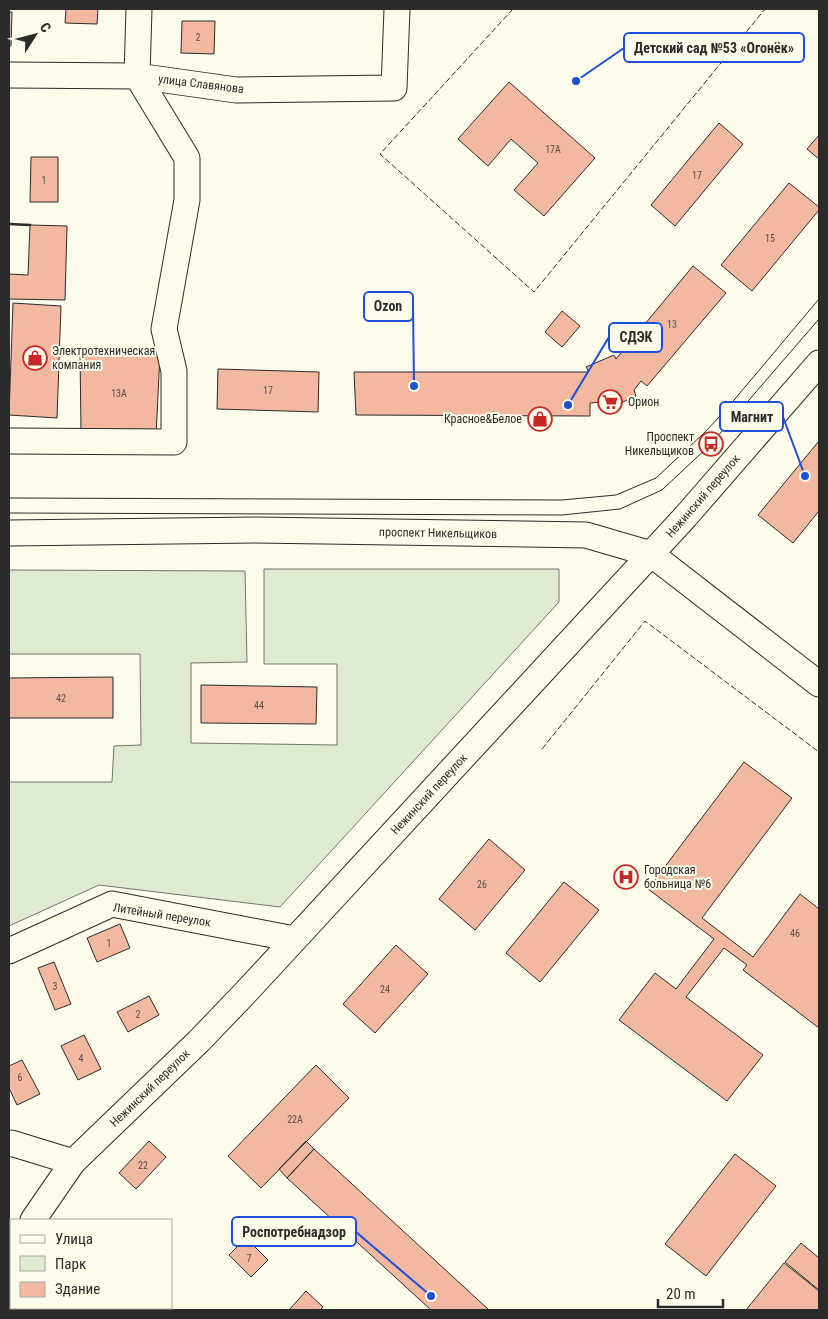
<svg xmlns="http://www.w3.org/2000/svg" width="828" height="1319" font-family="'Roboto Condensed',sans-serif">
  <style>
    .green { fill: #deebd1; stroke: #74746e }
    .building { fill: #f2b8a0; stroke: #2b2b2b }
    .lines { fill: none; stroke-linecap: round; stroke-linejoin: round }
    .minor-casing { stroke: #2b2b2b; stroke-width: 27 }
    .minor { stroke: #fdfbea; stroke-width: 25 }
    .tram { stroke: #2b2b2b; stroke-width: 1 }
    .fence { stroke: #2b2b2b; stroke-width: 1; stroke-dasharray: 6 2.5; stroke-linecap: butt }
    .wall { stroke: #2b2b2b; stroke-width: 2.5 }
    .labels { text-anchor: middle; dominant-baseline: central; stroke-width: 4; stroke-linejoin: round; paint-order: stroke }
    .number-label { font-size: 10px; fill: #5d4e48 }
    .street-label { font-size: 12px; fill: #2b2b2b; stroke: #fdfbea }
    .poi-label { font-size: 12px; fill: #2b2b2b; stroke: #fdfbea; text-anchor: start }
    .leader { fill: none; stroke: #1d4ed8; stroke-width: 2 }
    .callout-dot { fill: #1d4ed8; stroke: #fdfbea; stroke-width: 2 }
    .callout { fill: #fdfbea; stroke: #1d4ed8; stroke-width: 2 }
    .callout-label { font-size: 14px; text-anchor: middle; font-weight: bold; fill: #2b2b2b }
  </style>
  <rect width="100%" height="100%" fill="#fdfbea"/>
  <path class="green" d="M264 569H559V602L280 907 99 885 9 926V782H112L114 746 141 745 140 654H9V570L245 571 247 662 191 663V743L337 745V664H264Z"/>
  <path class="building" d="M66 9H98L97 24 65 23Z
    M9 12H12L11 46H9Z
    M182 21H215L214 54 181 53Z
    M509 82 595 158 544 216 514 190 538 163 511 139 488 166 458 139Z
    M719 123 743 144 675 226 651 205Z
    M819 135V159L807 149Z
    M31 157H58V202H30Z
    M789 183 819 207V210L752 291 721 265Z
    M30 225 67 226 65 300 9 299V274L28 275Z
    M693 266 726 293 647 386 641 381 634 390 636 396 605 410 601 402 590 403V416L356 415 354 372H589L586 367 614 355 616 359Z
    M13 303 61 306 57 418 9 415Z
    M562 311 580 326 562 347 545 332Z
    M80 350 160 354 156 436 81 432Z
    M218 369 319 372 318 412 217 409Z
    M819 441V511L793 543 758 515Z
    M113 677V718H9V678Z
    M201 685 317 687 316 724 201 723Z
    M744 762 792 798 702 918 753 957 800 894 819 909V1028L743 970 747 965 724 948 686 997 763 1055 727 1101 619 1020 655 973 676 989 714 939 648 889Z
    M489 839 525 870 475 930 439 899Z
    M564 882 599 910 540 982 506 953Z
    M120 924 130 948 97 962 87 938Z
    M396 945 428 974 375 1033 343 1004Z
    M54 962 71 1004 55 1010 38 968Z
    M149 996 159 1015 128 1032 117 1012Z
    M84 1035 101 1069 78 1080 61 1046Z
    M22 1060 40 1094 17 1105 9 1088V1066Z
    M316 1065 349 1098 261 1188 228 1156Z
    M149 1141 166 1157 136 1189 119 1173Z
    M306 1141 314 1149 287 1178 279 1169Z
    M314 1149 489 1310H431L287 1178Z
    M735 1154 776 1186 706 1276 665 1244Z
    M246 1238 268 1260 251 1277 229 1255Z
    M801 1243 819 1258V1290L785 1262Z
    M784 1263 819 1291V1310H746Z
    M306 1291 323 1307 320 1310H289Z
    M115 1308H144L142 1310H113Z"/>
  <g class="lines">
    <g class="minor-casing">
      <path id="minor" d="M9 75 137 76 236 90 394 88 397 9
        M9 441 174 442V371L164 329 187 200V158L137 76 139 9
        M9 533 256 530 586 535 651 554 819 684
        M9 951 112 904 294 939
        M9 1144 11 1143 73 1162
        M33 1220 73 1162 199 1041 246 992 686 516 819 363
        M9 1257 11 1253
        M69 1308 72 1310"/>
    </g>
    <use href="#minor" class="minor"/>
    <path class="tram" d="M9 498 562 500 616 495 656 478 703 434 724 412 819 299
      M9 513 562 515 620 509 662 490 711 444 819 319"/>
    <path class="fence" d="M513 9 380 154 534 292 765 9
      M542 749 645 621 819 752"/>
    <path class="wall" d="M9 224 30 225"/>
  </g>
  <defs>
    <g id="shop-ring" transform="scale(1.25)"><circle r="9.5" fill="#fdfbea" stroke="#c62828" stroke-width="1.5"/><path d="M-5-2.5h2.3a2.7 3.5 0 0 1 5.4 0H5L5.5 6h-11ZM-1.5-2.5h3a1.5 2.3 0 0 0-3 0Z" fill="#c62828"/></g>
    <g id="supermarket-ring" transform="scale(1.25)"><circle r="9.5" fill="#fdfbea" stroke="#c62828" stroke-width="1.5"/><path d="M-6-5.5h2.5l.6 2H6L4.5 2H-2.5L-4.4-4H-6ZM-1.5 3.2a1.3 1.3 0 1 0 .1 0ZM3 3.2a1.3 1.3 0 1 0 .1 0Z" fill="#c62828"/></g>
    <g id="bus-ring" transform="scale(1.25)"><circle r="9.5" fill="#fdfbea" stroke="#c62828" stroke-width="1.5"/><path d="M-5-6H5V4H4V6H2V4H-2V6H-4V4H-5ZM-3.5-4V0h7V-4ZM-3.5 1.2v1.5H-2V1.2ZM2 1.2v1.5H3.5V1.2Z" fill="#c62828"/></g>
    <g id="hospital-ring" transform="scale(1.25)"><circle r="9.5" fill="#fdfbea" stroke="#c62828" stroke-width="1.5"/><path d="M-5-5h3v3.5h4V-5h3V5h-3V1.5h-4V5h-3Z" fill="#c62828"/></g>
  </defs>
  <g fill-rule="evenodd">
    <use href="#shop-ring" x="35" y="358"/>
    <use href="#supermarket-ring" x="610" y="402"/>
    <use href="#shop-ring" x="540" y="419"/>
    <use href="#bus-ring" x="711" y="444"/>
    <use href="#hospital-ring" x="626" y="877"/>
  </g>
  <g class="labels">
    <g class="number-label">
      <text x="198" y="37">2</text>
      <text x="553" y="149">17А</text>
      <text x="697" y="175">17</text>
      <text x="44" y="180">1</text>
      <text x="770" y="238">15</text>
      <text x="672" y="324">13</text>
      <text x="268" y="390">17</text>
      <text x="119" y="393">13А</text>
      <text x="61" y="698">42</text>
      <text x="259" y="705">44</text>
      <text x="482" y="884">26</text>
      <text x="795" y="933">46</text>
      <text x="109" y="943">1</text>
      <text x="55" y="986">3</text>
      <text x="385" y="989">24</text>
      <text x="138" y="1014">2</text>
      <text x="81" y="1058">4</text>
      <text x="20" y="1077">6</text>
      <text x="295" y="1119">22А</text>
      <text x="143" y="1165">22</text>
      <text x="249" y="1258">7</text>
    </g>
    <g class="street-label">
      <text transform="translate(201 84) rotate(7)">улица Славянова</text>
      <text transform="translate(703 496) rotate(-49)">Нежинский переулок</text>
      <text transform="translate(438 533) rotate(1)">проспект Никельщиков</text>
      <text transform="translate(429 794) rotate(-47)">Нежинский переулок</text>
      <text transform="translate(162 915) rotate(9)">Литейный переулок</text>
      <text transform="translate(150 1088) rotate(-44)">Нежинский переулок</text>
    </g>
    <g class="poi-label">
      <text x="52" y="351">Электротехническая<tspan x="52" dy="14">компания</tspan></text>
      <text x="628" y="402">Орион</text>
      <text x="522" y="419" text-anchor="end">Красное&amp;Белое</text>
      <text x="694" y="437" text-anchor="end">Проспект<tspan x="694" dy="14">Никельщиков</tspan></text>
      <text x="644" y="870">Городская<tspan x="644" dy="14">больница №6</tspan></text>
    </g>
  </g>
  <path class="leader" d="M576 81L624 48M414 386L413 306M568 405L609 337M805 476L783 417M431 1296L356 1232"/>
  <g class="callout-dot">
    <circle cx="576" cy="81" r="5"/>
    <circle cx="414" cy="386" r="5"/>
    <circle cx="568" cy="405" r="5"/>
    <circle cx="805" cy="476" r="5"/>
    <circle cx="431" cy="1296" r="5"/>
  </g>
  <g class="callout">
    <rect x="624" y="33" width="180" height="29" rx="5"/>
    <rect x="364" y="292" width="49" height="29" rx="5"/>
    <rect x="609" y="323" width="53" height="29" rx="5"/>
    <rect x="720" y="402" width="63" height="29" rx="5"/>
    <rect x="232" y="1217" width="124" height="29" rx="5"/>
  </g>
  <g class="callout-label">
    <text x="714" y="53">Детский сад №53 «Огонёк»</text>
    <text x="388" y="311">Ozon</text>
    <text x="636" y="342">СДЭК</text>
    <text x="752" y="422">Магнит</text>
    <text x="294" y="1237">Роспотребнадзор</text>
  </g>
  <rect width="828" height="1319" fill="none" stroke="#2b2b2b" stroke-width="20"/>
  <rect x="10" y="1219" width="162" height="90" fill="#fdfbea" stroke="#a9a89e"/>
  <rect x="20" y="1235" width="25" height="8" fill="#fdfbea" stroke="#a9a89e"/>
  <text x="55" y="1244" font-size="15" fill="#2b2b2b">Улица</text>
  <rect x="20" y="1256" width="25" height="15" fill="#deebd1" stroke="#a9a89e"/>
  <text x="55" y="1269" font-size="15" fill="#2b2b2b">Парк</text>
  <rect x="20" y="1282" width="25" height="15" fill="#f2b8a0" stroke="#a9a89e"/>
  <text x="55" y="1294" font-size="15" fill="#2b2b2b">Здание</text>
  <g transform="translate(35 35) rotate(54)" stroke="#fdfbea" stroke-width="4" paint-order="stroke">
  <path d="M0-4L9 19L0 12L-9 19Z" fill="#2b2b2b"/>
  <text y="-8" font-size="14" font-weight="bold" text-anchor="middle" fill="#2b2b2b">С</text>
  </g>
  <path d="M658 1299v8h65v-8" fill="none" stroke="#2b2b2b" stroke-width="2.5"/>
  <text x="666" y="1299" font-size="15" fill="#2b2b2b" stroke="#fdfbea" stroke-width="4" paint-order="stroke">20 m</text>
</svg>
